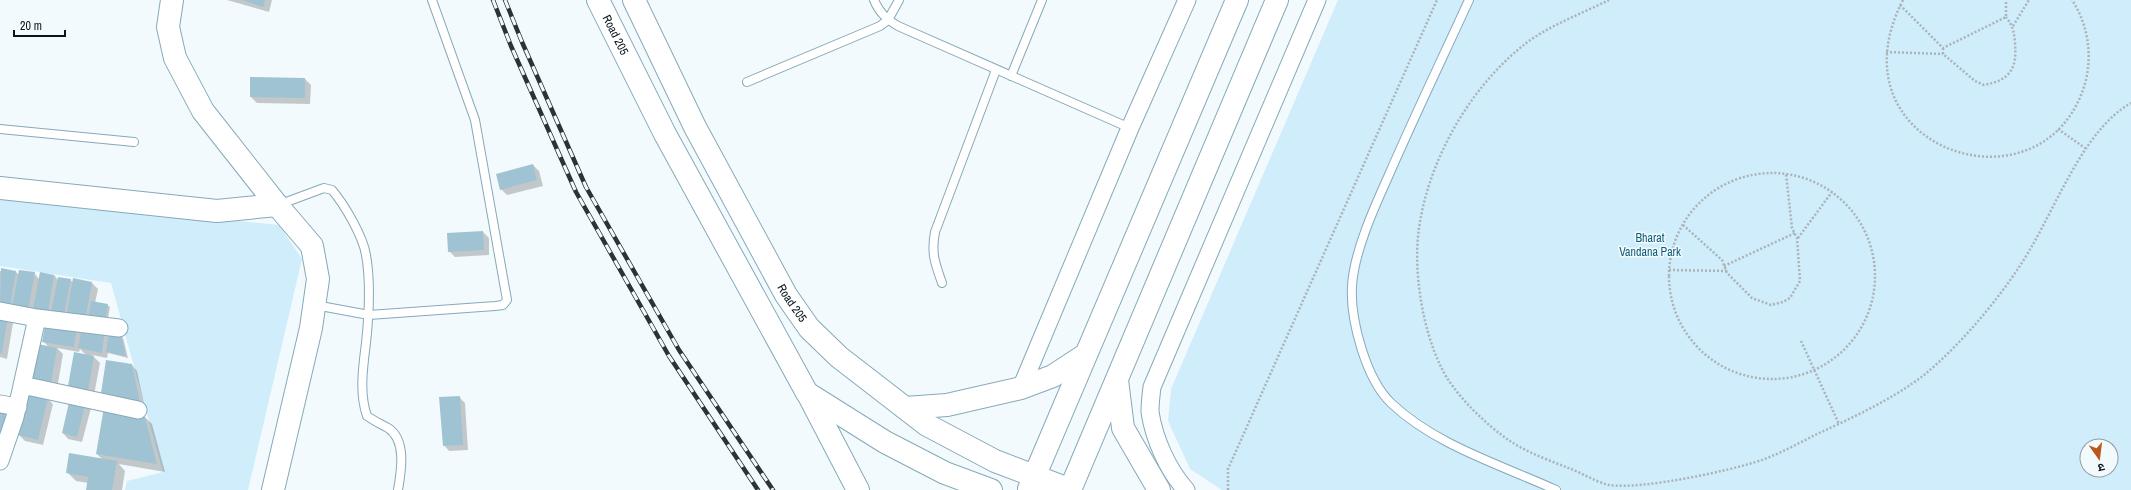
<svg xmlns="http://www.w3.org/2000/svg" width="2131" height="490" font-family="'Archivo Narrow','Noto Sans Devanagari',sans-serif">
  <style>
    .green { fill: #d0edfb; fill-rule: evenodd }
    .shadow { fill: #0003 }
    .building { fill: #9fc3d3 }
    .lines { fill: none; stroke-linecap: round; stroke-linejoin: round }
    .lane-casing { stroke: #86a9b9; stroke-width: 10 }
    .street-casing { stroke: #86a9b9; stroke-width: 19 }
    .secondary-casing { stroke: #86a9b9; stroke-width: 24 }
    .path { stroke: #aab3b7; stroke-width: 2.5; stroke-dasharray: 2 2; stroke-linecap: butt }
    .lane { stroke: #fff; stroke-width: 8 }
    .street { stroke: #fff; stroke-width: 17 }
    .secondary { stroke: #fff; stroke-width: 22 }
    .rail-casing { stroke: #27343a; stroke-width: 4.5 }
    .rail { stroke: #f3fafd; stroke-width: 3; stroke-dasharray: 9; stroke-linecap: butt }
    .labels { text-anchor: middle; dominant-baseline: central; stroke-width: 3; stroke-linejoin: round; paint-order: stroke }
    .street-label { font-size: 12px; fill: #08161c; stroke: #f3fafd }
    .park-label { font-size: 12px; fill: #0d5d78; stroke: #f3fafd }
  </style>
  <rect width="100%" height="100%" fill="#f3fafd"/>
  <path class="green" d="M1338 0H2131V490H1222L1190 469 1168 421 1171 389ZM2087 446H2111V470H2087Z
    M0 197 279 225 302 259 248 490H125L127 481 163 472 111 283 0 266Z"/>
  <path class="shadow" d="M227 0H272L269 12Z
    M305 79 311 85 310 104 257 103 251 97Z
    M533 165 539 171 543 186 507 195 501 189Z
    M483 232 489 238V255L455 257 449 251Z
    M0 271 16 272 19 275 34 273 39 279 54 275 58 280H70L74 283H92L98 289 95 303 107 305 110 307 107 324 0 308Z
    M0 316 8 317 13 323 7 359 0 357Z
    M47 322 120 335 123 338 128 358 108 353 107 358 92 355 100 363 94 395 75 392 70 386 87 356 80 349 79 352 57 348 63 354 57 389 39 386 49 347 43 341Z
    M132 365 137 371 145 408 108 399 102 393Z
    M459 397 465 403 468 450 449 451 444 445Z
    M47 398 53 404 43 445 25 441 19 435Z
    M71 399 91 408 82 442 68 439 63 433Z
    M143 415 152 424 165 472 119 464 125 471 122 490H87L88 483 76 481 67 472 103 460 97 454Z"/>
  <path class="building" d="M242 0H265L263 7Z
    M250 77 305 78V98L250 97Z
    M533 164 537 180 500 190 496 174Z
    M483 231 484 250 448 252 447 233Z
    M1 268 16 271 10 307 0 305Z
    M19 270 35 272 28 310 12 307Z
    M40 272 54 275 48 312 33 309Z
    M58 277 71 279 64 314 51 312Z
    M73 278 92 282 85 322 66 318Z
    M91 301 108 304 105 321 88 319Z
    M0 315 8 316 2 353H0Z
    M46 321 77 326 74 347 42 342Z
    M82 327 105 330 102 353 78 348Z
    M109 332 121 334 126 356 106 352Z
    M38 344 57 348 51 384 32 381Z
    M74 352 94 356 88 390 68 386Z
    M106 360 132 364 140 403 101 393Z
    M28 393 48 397 38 440 18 435Z
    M460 396 463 445 443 446 439 397Z
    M70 398 86 402 77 437 62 433Z
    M0 407 7 408 1 440H0Z
    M104 407 144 414 157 464 96 454Z
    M69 453 117 461 112 490H86L88 477 66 473Z"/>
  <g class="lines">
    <g class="lane-casing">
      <path id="lane" d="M874 0C879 12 886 19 898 26L1130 128
        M1469 0C1442 59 1414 117 1388 177 1374 208 1354 252 1352 286 1350 320 1366 379 1391 403 1435 445 1501 465 1556 490
        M1011 76 1042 0
        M747 82 880 26 888 20 899 0
        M0 129 134 142
        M278 205 324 188 332 190C344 204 363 236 366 255 371 283 369 315 366 343 363 367 359 393 367 416 374 421 381 424 388 428 407 440 401 472 398 490
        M942 283C935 263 931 254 935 232L996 70
        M315 305 369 315 495 306 503 305 507 300 475 120 432 0"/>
    </g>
    <g class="street-casing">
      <path id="street" d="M0 311 37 318 119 328
        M22 385 138 410
        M1021 388 1130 128 1187 0
        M0 404 18 407
        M0 461 15 417 37 318
        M1186 490C1168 470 1154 439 1150 412 1150 404 1151 395 1152 387L1317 0"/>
    </g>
    <g class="secondary-casing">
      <g id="secondary">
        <path d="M172 0 168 27 175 58 203 111 277 205 312 246 318 279 311 328 273 490"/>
        <path id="s1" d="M598 0 665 134 807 393 885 442 945 473 991 490"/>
        <path id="s2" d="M634 0 695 127 786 295 809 328 839 357 927 425 995 461 1071 490"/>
        <path d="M0 188 217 211 277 205"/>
        <path d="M1117 380 1123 428 1159 490"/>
        <path d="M808 394 858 490"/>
        <path d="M905 408 947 405 1021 388 1053 376 1085 355"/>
        <path d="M1029 489 1237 0"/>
        <path d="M1070 490 1277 0"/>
      </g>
    </g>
    <path class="path" d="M1609 0C1583 13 1548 26 1525 44 1470 87 1429 159 1419 228 1413 270 1422 328 1441 367 1453 393 1486 425 1510 441 1528 453 1551 461 1571 469 1584 474 1596 482 1609 485 1641 490 1729 471 1762 460 1781 453 1799 443 1817 434 1852 418 1893 399 1924 375 1963 343 2007 290 2032 246 2058 201 2086 128 2131 103
      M1903 0C1827 147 2040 220 2084 87 2093 58 2089 26 2072 0
      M1900 5 1943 48 2006 17V0
      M2013 26 2029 0
      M1943 48V54L1975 81 1984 85C2011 80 2017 68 2015 43 2014 32 2013 26 2006 17
      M1886 52 1943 54
      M2058 129 2085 148
      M1669 276a103 103 0 1 1 206 0a103 103 0 1 1-206 0Z
      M1683 225 1722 260 1727 273 1752 298 1771 305 1783 302 1790 298 1800 281 1797 238 1792 228 1786 174
      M1798 238 1832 192
      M1724 266 1795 233
      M1669 270 1727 271
      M1801 341 1839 424
      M1228 490V469L1437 0"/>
    <use href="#lane" class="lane"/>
    <use href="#street" class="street"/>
    <use href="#secondary" class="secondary"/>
    <g class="rail-casing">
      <path id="rail" d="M493 0 511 46 576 192 669 356 758 490
        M505 0 522 42 586 187 679 350 773 490"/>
    </g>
    <use href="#rail" class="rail"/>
  </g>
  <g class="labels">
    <g class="street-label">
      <text stroke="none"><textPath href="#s1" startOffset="39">Road 205</textPath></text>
      <text stroke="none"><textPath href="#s2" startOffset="342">Road 205</textPath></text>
    </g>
    <g class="park-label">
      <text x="1650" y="238">Bharat<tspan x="1650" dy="14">Vandana Park</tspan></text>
    </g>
  </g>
  <g transform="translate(2099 458) rotate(166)"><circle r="19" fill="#f3fafd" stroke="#959fa3"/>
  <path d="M0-3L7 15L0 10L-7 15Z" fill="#ba581b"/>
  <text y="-6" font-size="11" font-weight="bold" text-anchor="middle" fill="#08161c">उ</text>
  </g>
  <path d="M14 30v6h51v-6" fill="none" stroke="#08161c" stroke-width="2"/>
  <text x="20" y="30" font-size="12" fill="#08161c" stroke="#f3fafd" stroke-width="3" paint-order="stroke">20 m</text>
</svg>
